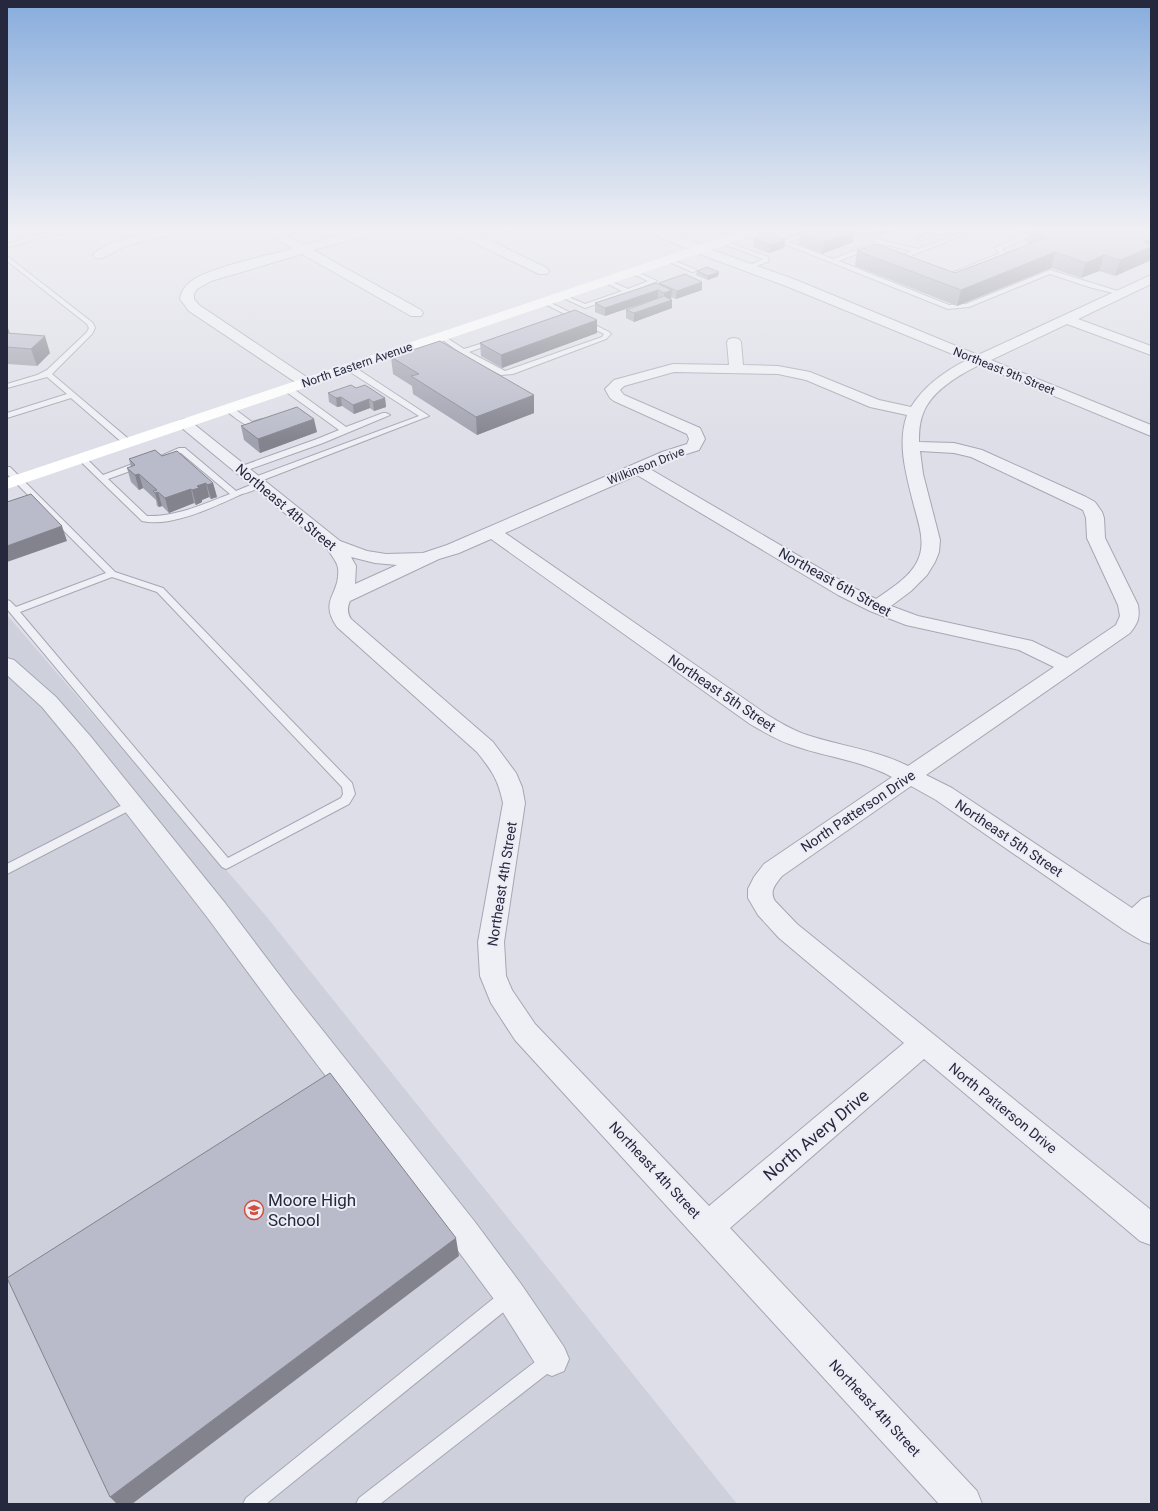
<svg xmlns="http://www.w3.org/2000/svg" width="1158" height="1511" font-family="Roboto,sans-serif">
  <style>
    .built { fill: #ced0dc }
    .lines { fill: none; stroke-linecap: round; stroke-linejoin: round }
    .service-casing { stroke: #a6a7b4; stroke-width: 2 }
    .minor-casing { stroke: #a6a7b4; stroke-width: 2 }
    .service { fill: #eff0f5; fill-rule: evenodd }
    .minor { fill: #eff0f5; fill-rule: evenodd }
    .secondary { fill: #fff; fill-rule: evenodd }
    .wall { fill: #a0a1ae }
    .shaded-wall { fill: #82838d }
    .building { fill: #babbca; stroke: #82838d }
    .labels { text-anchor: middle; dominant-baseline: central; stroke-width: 4; stroke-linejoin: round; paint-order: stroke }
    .far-street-label { font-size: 12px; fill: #26283e; stroke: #ecedf5 }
    .street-label { font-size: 14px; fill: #26283e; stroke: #ecedf5 }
    .near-street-label { font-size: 17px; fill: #26283e; stroke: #ecedf5 }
    .near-poi-label { font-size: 17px; fill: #26283e; stroke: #ecedf5; text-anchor: start }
  </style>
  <rect width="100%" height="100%" fill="#dddee7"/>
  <path class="built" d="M7 615 266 916 737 1504H7Z"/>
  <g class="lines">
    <g class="service-casing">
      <path id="service" d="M52 231H62L7 248V244Z
        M752 231H761L784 240 807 231H816L789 242 833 259 876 242 848 231H857L884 241 918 249 965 231H974L905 258 907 260 904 262 896 258 912 251 882 244 839 261 949 305 966 304 1050 270 1124 293 1121 295 1089 287 1050 274 969 307 948 309Z
        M936 231H945L922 240 917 239Z
        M1033 231H1042L1002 249 1007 254 1006 255 949 278H945L939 275 942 273 947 275 1000 253 995 248 996 247Z
        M721 241H725L768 257 769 261 752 268H748V266L763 259 721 243Z
        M7 256 93 323 95 328 92 334 52 374 131 441V445H125L71 398 7 418V413L67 394 47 377 7 388V384L37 375 47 370 87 332 89 328 87 324 7 261Z
        M669 258 696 270 697 271 692 272 667 261V259Z
        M633 270 657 281 628 293 585 308 559 296 564 295 585 304 622 291 604 282V280H608L628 289 648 281 631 273V271Z
        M545 300 609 332 611 334 606 339 513 374 501 375 464 356 439 337 444 336 464 349 493 340H497V342L469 352 505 371 602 337 604 334 543 303 542 302Z
        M347 366H353L429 416 258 482H252L251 480 252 478 419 416 347 370Z
        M285 387H291L346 427 383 413H386L390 415 323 443 245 471H239L238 469 239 467 317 439 339 430 285 391Z
        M226 407H232L252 422 262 419 266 421C251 434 239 420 226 411Z
        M179 448H185L236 491 260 481 264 484C259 489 249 492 242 494 216 506 171 528 142 521L78 459 82 457H85L103 475 138 462H144V466L108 479 147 516C176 517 204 504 230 494L181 453 165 458 161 456Z
        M7 467H10L115 572 163 588 352 783 355 794 349 804 230 867 226 869 222 867 7 609V600L10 601 16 607 106 573 7 474ZM112 577 157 592 342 787 343 794 341 798 228 858 20 612Z
        M132 800 136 801 138 804 136 807 7 874V864Z
        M510 1288 516 1290 518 1296 516 1302 266 1504H243L246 1498 504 1290Z
        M550 1353 556 1355 558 1361 556 1367 380 1504H356L359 1498 544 1355Z"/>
    </g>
    <g class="minor-casing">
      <path id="minor" d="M53 231H66L64 234H55Z
        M158 231H179L177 234C159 238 140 241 123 247 113 251 105 260 95 258L93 255 95 252 114 242Z
        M264 231H279L304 245 355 231H375L373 234 313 250 421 310 423 313 421 316H411L302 254 211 281 197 289 194 294V299L199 305 311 380 313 383 311 386 306 387 301 386 189 311 180 299C181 292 184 287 189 283 205 268 269 255 293 249Z
        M454 231H470L547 268 549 271 547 274H539L456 234Z
        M650 231H667L718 252 796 280 978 355 1151 275V284L1078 319 1151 346V355L1067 324 991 360 1151 425V436L979 365C959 375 933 390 924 411 920 420 919 429 919 439V442L954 443 982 450 1086 497 1095 502 1102 512 1104 518 1105 538 1138 605C1140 618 1138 623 1130 633L926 775 952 788 1132 908 1142 899 1151 896V944L1142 941 1124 930 936 800 911 786 782 876C775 885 769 891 775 901L797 924 1151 1210V1245L1140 1241 924 1059 730 1228 977 1491 982 1504H939L515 1040 491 1003 480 976 478 942 503 803C498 779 492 771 477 752L337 627C318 599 341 595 338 568 337 561 330 554 327 548L177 424 180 421 185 419 190 421 340 541 367 551 386 554 423 553 447 545 662 452 687 444 689 439 687 434 614 401 610 398 605 389 614 380 673 364 729 365 727 342 729 339 734 338 739 339 741 342 743 365 778 366 810 372 879 400 911 407C924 386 945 371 967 360L786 286 710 258 652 234ZM674 372 778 374 806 380 870 407 907 415C897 443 906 474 913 502 918 522 927 543 917 562 909 578 890 589 876 599L852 587 650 469 674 458 699 450 705 439 700 428 624 395 620 390 624 386ZM920 451 954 453 971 457 1083 510 1086 518 1087 538 1118 605 1120 616 1116 625 1067 658 1032 641 918 616 891 606 911 591 927 575 935 562 939 552 940 540 923 474ZM637 475 838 595 870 611 906 625 1019 650 1054 667 908 766C877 750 840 746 807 735 792 730 779 722 766 714L505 533ZM491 539 750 724C764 732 777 740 792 745 825 757 861 760 892 777L764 864 754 877 748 889V898L758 915 779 938 904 1043 709 1206 535 1024 512 990 506 976 504 942 525 803 522 787 516 773 493 742 351 619C347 613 347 608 350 601L439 559 459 553ZM351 557 375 563 397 565 355 584 356 566Z
        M7 658 14 660 56 697 91 737 225 903 293 993 475 1222 521 1284 564 1347 569 1359 564 1371 552 1376 540 1371 499 1306 453 1244 275 1009 207 917 75 747 42 707 7 675Z"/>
    </g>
    <use href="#service" class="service"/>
    <use href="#minor" class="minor"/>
    <path class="secondary" d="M741 231H759L757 234 7 489V478Z"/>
  </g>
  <path class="wall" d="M872 231H892L882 235Z
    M1030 231H1151V256L1149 261 1115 276 1099 271 1081 278 1051 268 957 306 855 266 857 251 955 273 1028 245V242H1027Z
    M800 233 853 242 822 254 798 244Z
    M754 239 784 248 769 253 753 247Z
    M697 271 718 276 708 280 696 275Z
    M659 283 702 290 676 299 671 297V299H670L672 308 634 322 626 318V310L658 298 605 316 595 312V303L659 284Z
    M597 320V333L502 368 481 356 480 343Z
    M7 328 10 334 50 353 37 366 7 364Z
    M391 357 534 413 477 435 413 394 412 386 393 374Z
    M356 388 385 398 386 407 374 411 370 408 354 414 342 406 337 407 329 402 328 393Z
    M241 426 317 432 260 453 244 440Z
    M162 456 213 483 217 497 211 499 209 497 202 500V502L196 505 194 503 169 513 162 506 159 507 157 506 156 500 143 488 139 490 131 482 127 468 131 467 129 459Z"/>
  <path class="shaded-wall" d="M854 231H855L853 242 822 254 824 242Z
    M882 231H892L882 235Z
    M1151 239V256L1149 261 1115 276 1120 260 1143 242Z
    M785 240 784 248 769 253 770 245Z
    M1055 252 1051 268 957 306 961 290Z
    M1104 255 1099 271 1081 278 1086 263Z
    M719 272 718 276 708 280V276Z
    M702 282V290L676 299 677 291Z
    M658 290V298L605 316V308Z
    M672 290 671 299 664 301V293Z
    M672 300V308L634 322V313Z
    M597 320V333L502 368 501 355Z
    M8 328 14 345 7 346V329Z
    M45 336 50 353 37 366 31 349Z
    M534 395V413L477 435 476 417Z
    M341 397 342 406 337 407 336 398Z
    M385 398 386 407 374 411 373 402Z
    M369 399 370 408 354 414 353 405Z
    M314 419 317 432 260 453 258 439Z
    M139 474 143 488 139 490 135 475Z
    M206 483 209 497 202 500V502L196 505 192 490 197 486Z
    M213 483 217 497 211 499 207 485Z
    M191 489 194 503 169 513 165 498Z
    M158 492 162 506 159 507 155 493Z
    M62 526 67 541 7 562V546Z
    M456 1238 459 1256 132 1504H117L110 1497Z"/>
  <path class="building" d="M805 231H854L824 242 800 233Z
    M1031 231H1151V239L1143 242 1151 245V247L1120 260 1104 255 1086 263 1055 252 961 290 857 251 876 244 955 273 1048 237Z
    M769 234 785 240 770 245 754 239Z
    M707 267 719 272 708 276 697 271Z
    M685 274 702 282 677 291 659 283Z
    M656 283 672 290 664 293 658 290 605 308 595 303Z
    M664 296 672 300 634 313 626 310Z
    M575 310 597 320 501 355 480 343Z
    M7 333 45 336 31 349 7 347Z
    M440 341 534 395 476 417 411 376 419 374 391 357Z
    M351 385 356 388 365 385 385 398 373 402 369 399 353 405 341 397 336 398 328 393Z
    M297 407 314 419 258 439 241 426Z
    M155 450 162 456 177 451 213 483 207 485 206 483 197 486 199 488 192 490 191 489 165 498 158 492 155 493 153 491 157 490 139 474 135 475 127 468 135 465 129 459Z
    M31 494 62 526 7 546V502Z
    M330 1073 456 1238 110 1497 7 1278Z"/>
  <linearGradient id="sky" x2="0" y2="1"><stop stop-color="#87acdc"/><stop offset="0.52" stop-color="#f0f0f4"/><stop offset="1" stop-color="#f0f0f4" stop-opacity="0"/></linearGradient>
  <rect width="1158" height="443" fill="url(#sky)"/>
  <defs>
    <g id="school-ring" transform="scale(1)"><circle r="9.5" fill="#ecedf5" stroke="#d24e3c" stroke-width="1.5"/><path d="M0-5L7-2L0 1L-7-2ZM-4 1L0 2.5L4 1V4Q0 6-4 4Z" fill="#d24e3c"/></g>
  </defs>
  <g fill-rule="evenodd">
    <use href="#school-ring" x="254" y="1210"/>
  </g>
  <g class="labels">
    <g class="far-street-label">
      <text transform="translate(357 365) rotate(-19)">North Eastern Avenue</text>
      <text transform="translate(1004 371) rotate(22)">Northeast 9th Street</text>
      <text transform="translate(646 466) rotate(-22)">Wilkinson Drive</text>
    </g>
    <g class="street-label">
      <text transform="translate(286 507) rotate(40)">Northeast 4th Street</text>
      <text transform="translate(835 582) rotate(29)">Northeast 6th Street</text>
      <text transform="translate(722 693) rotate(34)">Northeast 5th Street</text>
      <text transform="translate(858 811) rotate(-34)">North Patterson Drive</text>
      <text transform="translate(1009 838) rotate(34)">Northeast 5th Street</text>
      <text transform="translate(502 884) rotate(-81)">Northeast 4th Street</text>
      <text transform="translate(1003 1108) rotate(39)">North Patterson Drive</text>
      <text transform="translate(655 1170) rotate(47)">Northeast 4th Street</text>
      <text transform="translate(875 1408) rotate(47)">Northeast 4th Street</text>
    </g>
    <g class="near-street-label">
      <text transform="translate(816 1135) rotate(-40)">North Avery Drive</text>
    </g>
    <g class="near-poi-label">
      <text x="268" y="1200">Moore High<tspan x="268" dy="20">School</tspan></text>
    </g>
  </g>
  <rect width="1158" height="1511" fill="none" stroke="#26283e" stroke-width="16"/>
</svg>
